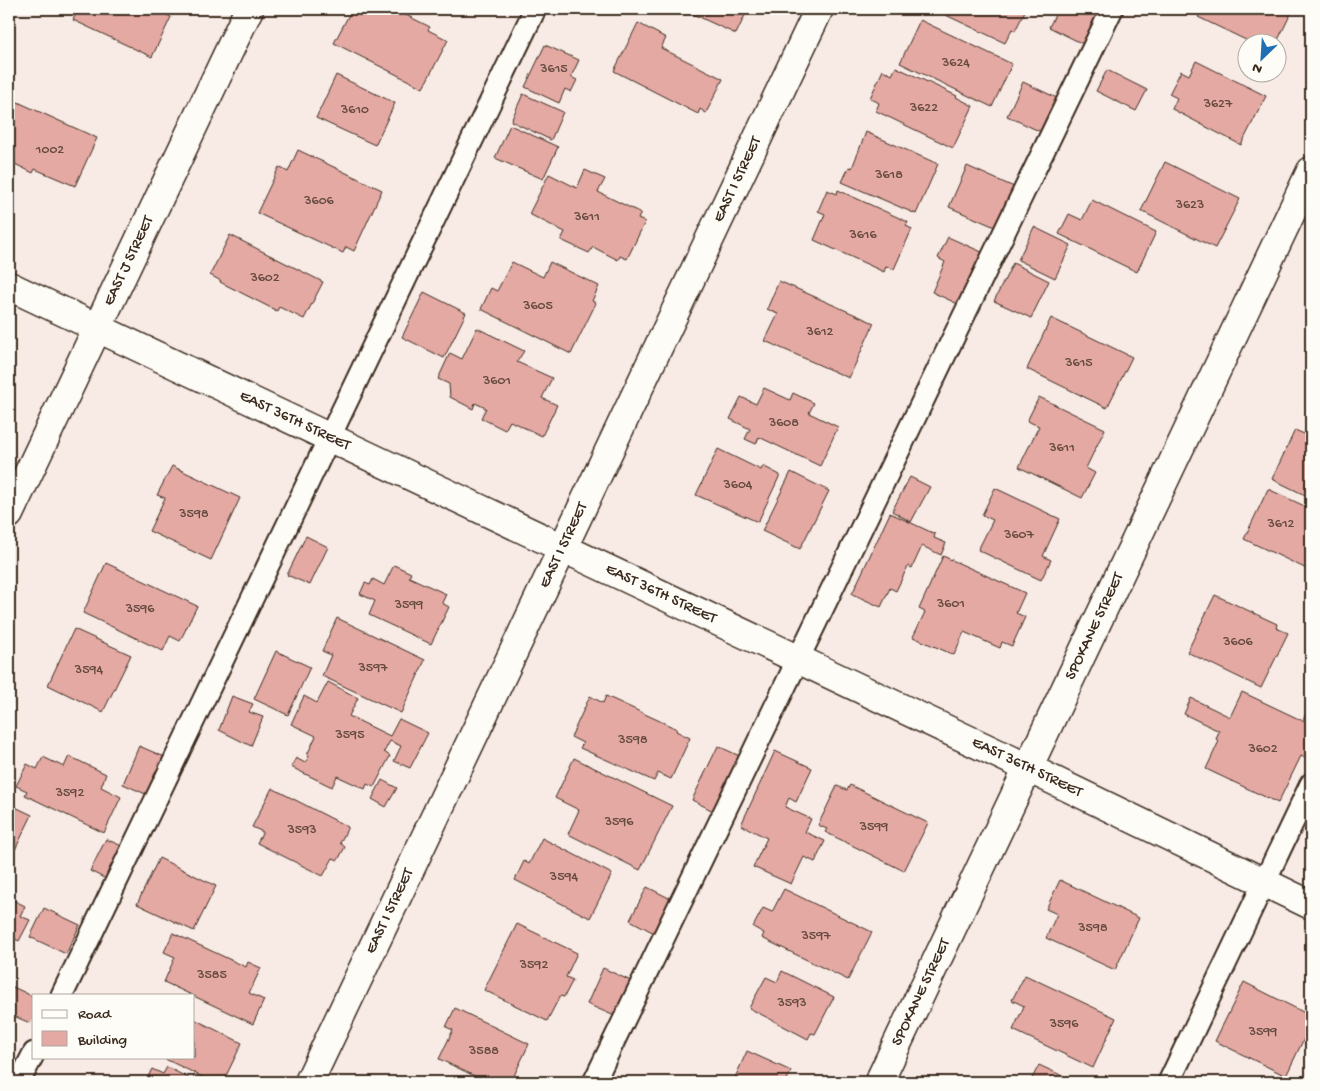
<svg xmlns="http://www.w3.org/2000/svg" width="1320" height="1091" font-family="'Gochi Hand',sans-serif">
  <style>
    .building { fill: #e4a9a3; stroke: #3b2a1e }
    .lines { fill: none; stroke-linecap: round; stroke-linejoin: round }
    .lane-casing { stroke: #3b2a1e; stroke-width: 25 }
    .street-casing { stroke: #3b2a1e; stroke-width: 31 }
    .lane { stroke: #fdfcf7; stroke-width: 21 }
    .street { stroke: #fdfcf7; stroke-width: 28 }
    .labels { text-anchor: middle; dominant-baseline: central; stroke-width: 4; stroke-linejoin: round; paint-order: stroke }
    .number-label { font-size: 14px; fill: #654a3f }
    .street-label { font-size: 16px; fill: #3b2a1e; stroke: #fdfcf7 }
  </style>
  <rect width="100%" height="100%" fill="#f8ebe6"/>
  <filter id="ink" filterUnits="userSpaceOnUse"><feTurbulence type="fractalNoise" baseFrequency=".02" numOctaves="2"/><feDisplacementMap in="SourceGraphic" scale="10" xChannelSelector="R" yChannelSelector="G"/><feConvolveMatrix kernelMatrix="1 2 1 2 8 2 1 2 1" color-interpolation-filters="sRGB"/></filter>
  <g filter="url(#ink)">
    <path class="building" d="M78 9H163L161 12 171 17 152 57 73 20Z
      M352 9H394L430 27 428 30 448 40 423 88 334 43Z
      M682 9H748L736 34Z
      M933 9H1026L1015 31 1012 29 1005 43Z
      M1058 9H1100L1083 44 1049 27Z
      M1202 9H1293L1277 42H1250L1198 17Z
      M920 20 1012 64 992 107 900 63Z
      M638 23 666 38 661 48 723 79 706 113 700 109 698 114 614 71Z
      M545 45 579 60 571 77 577 80 571 92 565 89 559 103 525 87Z
      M1196 61 1266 96 1241 145 1172 109 1177 98 1169 94 1181 71 1189 75Z
      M896 67 957 96 956 97 973 106 953 148 876 111 879 103 870 98 883 70 892 75Z
      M1107 70 1147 90 1136 111 1096 91Z
      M336 75 395 103 375 145 316 118Z
      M1023 82 1057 98 1041 132 1007 116Z
      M523 94 563 112 551 140 511 121Z
      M9 98 97 138 75 186 35 169 33 173 9 161Z
      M510 125 558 147 543 179 495 158Z
      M866 132 938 164 916 214 842 182 849 167 852 168Z
      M298 150 382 190 354 251 346 247 343 253 257 213 279 167 288 172Z
      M1165 162 1240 199 1215 248 1141 211Z
      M967 166 1014 187 997 228 949 207Z
      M585 170 605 179 598 192 641 213 638 219 645 222 627 259 620 256 618 260 593 247 589 253 561 240 565 232 529 214 549 174 577 188Z
      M827 190 837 194 838 190 908 222 906 226 912 229 894 269 886 266 884 272 814 240 825 214 818 211Z
      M1092 200 1156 232 1137 272 1059 234 1069 214 1082 220Z
      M1034 227 1071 245 1055 278 1018 260Z
      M230 235 323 282 304 319 279 307 277 311 220 282 221 281 210 275Z
      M948 237 984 253 960 305 932 292 945 262 938 258Z
      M512 262 543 277 550 262 599 286 592 301 596 303 571 354 481 309 491 288 497 291Z
      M1013 263 1049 281 1031 318 994 301Z
      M779 281 874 323 849 378 765 341 778 314 767 309Z
      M424 292 466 313 444 358 402 337Z
      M1051 318 1132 357 1107 408 1027 369Z
      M477 328 524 351 517 362 552 378 542 398 557 405 542 436 510 421 505 430 481 418 486 408 475 403 473 409 450 397 449 384 438 379 450 353 462 359Z
      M764 388 790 400 793 393 814 403 809 413 838 427 820 466 759 437 756 444 745 439 750 429 730 419 741 397 756 404Z
      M1039 397 1105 429 1086 468 1095 473 1082 498 1019 467 1039 426 1027 421Z
      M1295 430 1311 437V498L1272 479Z
      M718 449 761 470 763 466 780 475 758 522 696 495Z
      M172 466 240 498 211 560 149 531 165 498 157 495Z
      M791 472 829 491 800 549 762 531Z
      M910 477 930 487 911 522 892 511Z
      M995 488 1060 519 1043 556 1051 560 1041 580 978 550 993 520 982 515Z
      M1268 489 1311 509V571L1244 539Z
      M890 513 935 534 934 538 946 543 941 555 922 546 912 568 908 566 896 591 890 588 881 607 852 594Z
      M306 536 328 547 310 585 287 575Z
      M943 556 1025 593 1016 613 1025 617 1012 646 1002 642 1000 648 964 632 954 655 913 637 925 612 919 609Z
      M106 563 197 606 180 641 170 636 163 651 83 613Z
      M394 565 411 573 409 577 446 594 442 603 449 607 431 644 369 615 375 601 360 594 365 583 370 585 373 579 384 585Z
      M1215 595 1277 624 1276 628 1288 633 1261 688 1187 652Z
      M337 618 425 660 401 713 322 676 331 655 322 651Z
      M74 629 131 655 103 712 48 685Z
      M276 651 310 667 288 715 254 699Z
      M328 682 358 698 349 716 390 736 399 719 428 733 410 768 394 761 401 746 390 741 384 752 390 756 374 787 367 784 365 789 337 776 332 787 291 767 296 758 305 763 309 756 307 755 316 736 291 724 304 696 317 703Z
      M1242 692 1303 721 1306 713 1311 715V761L1301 756 1278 803 1206 769 1219 741 1216 739 1219 731 1184 714 1191 698 1230 717Z
      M232 696 253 704 249 712 263 717 251 746 219 730Z
      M590 696 603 703 606 696 677 729 676 731 690 738 671 779 658 773 654 781 580 748 583 743 571 737Z
      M139 746 167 758 150 796 123 784Z
      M718 746 744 758 717 813 692 800Z
      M775 751 812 768 796 802 789 798 785 807 811 819 805 832 825 841 815 862 804 857 791 884 753 867 767 838 741 825Z
      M69 756 106 774 101 787 121 797 104 833 25 795 27 791 16 786 27 764 37 769 43 757 64 767Z
      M574 758 672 806 640 870 568 834 579 810 555 798Z
      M382 780 397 788 386 807 372 799Z
      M850 785 928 823 904 871 825 832 827 829 818 825 837 786 847 790Z
      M272 788 348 827 340 843 345 847 338 860 333 858 323 876 257 843 263 832 252 827Z
      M9 804 32 815 9 862Z
      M542 838 612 874 590 918 515 880 524 861 529 864Z
      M106 839 124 847 108 880 90 871Z
      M159 858 216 886 194 931 137 904Z
      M1060 880 1139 918 1115 970 1046 938 1057 914 1046 909Z
      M647 887 673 900 656 934 630 920Z
      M784 889 872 932 848 980 762 938 764 933 753 927 763 908 772 912Z
      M9 898 25 906 20 916 30 920 19 941 9 936Z
      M44 908 80 925 66 954 30 937Z
      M517 924 577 953 566 977 573 980 564 997 560 996 547 1021 484 990Z
      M173 933 246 967 248 962 261 968 249 993 264 1000 253 1024 164 982 175 957 164 952Z
      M603 968 633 982 617 1017 587 1004Z
      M782 971 834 997 815 1034 811 1033 808 1039 749 1008 766 977 777 982Z
      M1025 975 1116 1018 1093 1068 1013 1030 1024 1006 1012 1000Z
      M1244 982 1311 1016V1024L1286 1076 1215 1041Z
      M9 985 34 997V1016L30 1023 9 1014Z
      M455 1008 529 1044 511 1082H487L439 1059 453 1030 446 1027Z
      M194 1019 242 1043 223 1082H213L161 1057H194Z
      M747 1051 791 1071 786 1082H733Z
      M1039 1065 1067 1078 1065 1082H1030Z
      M167 1067 196 1082H138L140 1078 146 1081 152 1069 163 1074Z"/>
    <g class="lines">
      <g class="lane-casing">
        <path id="lane" d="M62 995 535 9
          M19 1082 34 1053
          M594 1082 1112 9
          M1169 1082 1311 784"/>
      </g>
      <g class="street-casing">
        <g id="street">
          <path id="s1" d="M9 286 1028 768 1311 905"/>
          <path id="s2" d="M9 514 249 9"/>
          <path id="s3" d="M309 1082 819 9"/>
          <path id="s4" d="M879 1082 1311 171"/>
        </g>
      </g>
      <use href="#lane" class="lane"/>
      <use href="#street" class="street"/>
    </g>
  </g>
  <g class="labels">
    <g class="number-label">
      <text x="956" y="63">3624</text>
      <text x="554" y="69">3615</text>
      <text x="1218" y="104">3627</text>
      <text x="924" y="108">3622</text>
      <text x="355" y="110">3610</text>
      <text x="50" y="150">1002</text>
      <text x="889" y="175">3618</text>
      <text x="319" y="201">3606</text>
      <text x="1190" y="205">3623</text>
      <text x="587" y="217">3611</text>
      <text x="863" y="235">3616</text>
      <text x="265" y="278">3602</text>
      <text x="538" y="306">3605</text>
      <text x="820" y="332">3612</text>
      <text x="1079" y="363">3615</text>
      <text x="497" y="381">3601</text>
      <text x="784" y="423">3608</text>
      <text x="1062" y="448">3611</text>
      <text x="738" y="485">3604</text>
      <text x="194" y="514">3598</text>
      <text x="1281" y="524">3612</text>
      <text x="1019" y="535">3607</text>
      <text x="951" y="604">3601</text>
      <text x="409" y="605">3599</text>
      <text x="140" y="609">3596</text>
      <text x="1238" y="642">3606</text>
      <text x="373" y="668">3597</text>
      <text x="89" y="670">3594</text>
      <text x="350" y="735">3595</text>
      <text x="633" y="740">3598</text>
      <text x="1263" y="749">3602</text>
      <text x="70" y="793">3592</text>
      <text x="619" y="822">3596</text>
      <text x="874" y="827">3599</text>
      <text x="302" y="830">3593</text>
      <text x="564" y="877">3594</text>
      <text x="1093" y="928">3598</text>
      <text x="816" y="936">3597</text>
      <text x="534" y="965">3592</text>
      <text x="212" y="975">3585</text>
      <text x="792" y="1003">3593</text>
      <text x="1064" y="1024">3596</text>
      <text x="1263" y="1032">3599</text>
      <text x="484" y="1051">3588</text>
    </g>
    <g class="street-label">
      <text stroke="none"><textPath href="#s3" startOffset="999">EAST I STREET</textPath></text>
      <text stroke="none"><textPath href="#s2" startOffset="280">EAST J STREET</textPath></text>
      <text stroke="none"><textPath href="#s1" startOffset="316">EAST 36TH STREET</textPath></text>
      <text stroke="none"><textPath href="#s3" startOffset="594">EAST I STREET</textPath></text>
      <text stroke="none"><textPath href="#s1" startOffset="721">EAST 36TH STREET</textPath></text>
      <text stroke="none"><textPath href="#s4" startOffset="504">SPOKANE STREET</textPath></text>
      <text stroke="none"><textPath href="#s1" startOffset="1126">EAST 36TH STREET</textPath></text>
      <text stroke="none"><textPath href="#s3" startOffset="189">EAST I STREET</textPath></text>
      <text stroke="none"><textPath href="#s4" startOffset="99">SPOKANE STREET</textPath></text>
    </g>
  </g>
  <rect width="1320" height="1091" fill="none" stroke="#fdfcf7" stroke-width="30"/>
  <rect x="15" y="15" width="1290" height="1061" fill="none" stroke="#3b2a1e" stroke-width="2" filter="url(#ink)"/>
  <rect x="32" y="994" width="162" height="65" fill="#fdfcf7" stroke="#afa8a0"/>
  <rect x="42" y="1010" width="25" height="8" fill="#fdfcf7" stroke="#afa8a0"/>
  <text x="78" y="1018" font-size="15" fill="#3b2a1e">Road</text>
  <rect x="42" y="1031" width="25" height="15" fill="#e4a9a3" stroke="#afa8a0"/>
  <text x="78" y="1044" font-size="15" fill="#3b2a1e">Building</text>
  <g transform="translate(1262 58) rotate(205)"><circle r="24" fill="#fdfcf7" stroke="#afa8a0"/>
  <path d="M0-4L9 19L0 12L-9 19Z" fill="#1f6fb2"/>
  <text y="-8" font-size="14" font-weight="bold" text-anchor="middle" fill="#3b2a1e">N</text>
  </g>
</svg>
